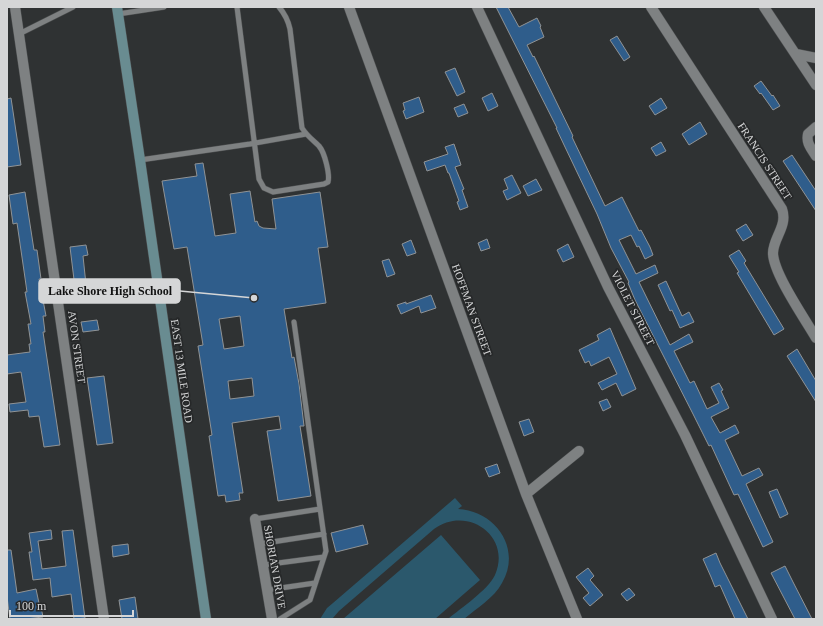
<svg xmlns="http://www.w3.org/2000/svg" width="823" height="626" font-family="'Times New Roman',serif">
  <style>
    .green { fill: #2b586c }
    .building { fill: #2f5d8b; stroke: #909395; fill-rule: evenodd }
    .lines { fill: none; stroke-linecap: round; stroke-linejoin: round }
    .lane-casing { stroke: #4d4f50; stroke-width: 6 }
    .street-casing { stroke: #4d4f50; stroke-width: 11 }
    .secondary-casing { stroke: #4d4f50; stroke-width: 11 }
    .lane { stroke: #7e8182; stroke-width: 5 }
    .street { stroke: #7e8182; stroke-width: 10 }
    .secondary { stroke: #698c91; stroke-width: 10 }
    .labels { text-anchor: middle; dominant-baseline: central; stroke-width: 3.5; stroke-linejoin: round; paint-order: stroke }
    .street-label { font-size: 11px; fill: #d5d6d7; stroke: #262829 }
    .leader { fill: none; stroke: #d5d6d7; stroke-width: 1.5 }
    .callout-dot { fill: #d5d6d7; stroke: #262829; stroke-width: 1.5 }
    .callout { fill: #d5d6d7; stroke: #d5d6d7; stroke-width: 1.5 }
    .callout-label { font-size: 12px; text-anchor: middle; font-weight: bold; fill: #111 }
  </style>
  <rect width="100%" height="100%" fill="#2f3233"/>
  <path class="green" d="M455 498 462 506 458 509C496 511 522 549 502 583 494 598 477 608 464 619H448C461 608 488 590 495 575 512 536 467 505 434 529L339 611 332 619H320L327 608 333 603Z
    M441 535 480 580 435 619H343Z"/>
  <path class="building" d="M496 7H508L519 27 537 18 541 26 540 27 544 37 527 45 533 57 534 56 573 136 572 137 605 206 622 197 639 231 641 230 650 247 653 255 645 259 639 246 637 247 631 235 619 240 636 274 655 265 658 273 639 282 670 345 689 334 693 342 674 351 690 383 694 381 707 409 719 403 711 387 719 383 723 390 721 391 729 408 711 417 720 433 735 425 739 433 725 440 742 476 759 468 763 475 746 484 773 542 763 547 738 494 734 495 711 445 709 446 693 414 635 300 628 283 629 282 611 248 597 214 565 147 556 128H557Z
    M617 36 630 57 624 61 610 40Z
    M455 68 465 92 457 96 445 72Z
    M761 81 772 96 773 95 780 106 773 110 761 93 760 94 754 86Z
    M492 93 498 106 488 111 482 98Z
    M419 97 424 112 406 119 403 111 405 110 403 103Z
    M11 98 21 165 7 167V99Z
    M661 98 667 108 655 115 649 106Z
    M464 104 468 113 458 117 454 108Z
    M700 122 707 134 689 145 682 134Z
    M661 142 666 151 656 156 651 148Z
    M454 144 461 165 455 167 464 189 462 190 468 207 460 210 457 202 459 201 449 173H448L445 165 427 171 424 162 448 154 445 147Z
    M792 155 816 191V211L783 161Z
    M203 163 215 236 236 233 230 194 250 191 255 222 257 221 259 226 263 228 276 229 272 199 320 192 328 247 318 248 326 303 284 309 292 358 294 357 299 384 304 426H300L311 496 278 501 267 431 281 429 279 416 232 423 243 493H239L240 500 226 502 225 495 218 496 209 436 212 435 198 346 203 345 187 247 174 249 162 181 197 176 195 164ZM240 316 244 346 224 349 219 319ZM252 378 254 396 230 399 228 381Z
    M512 175 521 193 507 200 503 191 508 189 504 179Z
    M536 179 542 190 528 196 523 186Z
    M25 192 34 250H37L41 279H39L46 316H43L45 332H43L60 445 44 447 39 416 29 417 28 410 10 412 9 404 26 402 21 372 7 374V355L30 352 29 344H31L28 324H31L25 292H27L24 271 17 223 13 224 9 195Z
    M746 224 753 235 743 241 736 230Z
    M487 239 490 248 481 251 478 243Z
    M411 240 416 253 407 256 402 244Z
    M568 244 574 257 563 262 557 250Z
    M86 245 88 255 83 256 87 294 76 296 70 247Z
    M739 250 746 261 744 263 784 329 774 335 737 273 739 272 729 256Z
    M389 259 395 274 387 277 382 261Z
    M666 281 682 316 689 312 694 322 680 328 672 310 670 311 658 285Z
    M431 295 436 308 421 313 419 306 401 314 397 305 406 302V304Z
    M97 320 99 330 83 332 81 322Z
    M610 328 636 389 622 396 616 383 602 390 598 383 617 374 609 357 591 366 589 361 585 363 579 350 599 340 597 335Z
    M797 349 816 381V402L787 356Z
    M104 376 113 443 97 445 87 378Z
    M607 399 611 407 603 411 599 402Z
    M529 419 534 432 524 436 519 422Z
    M497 464 500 473 489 477 485 468Z
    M777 489 788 514 780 518 769 492Z
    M363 525 368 544 336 552 331 533Z
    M51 530 52 539 38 541 42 569 66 566 62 531 73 530 85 618 74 619 71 594 52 597 50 578 33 580 29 552H32L29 533Z
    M128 544 129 554 113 557 112 546Z
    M7 550H11L17 593 36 589 40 608 41 607 43 617 25 619H10L7 597Z
    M716 553 720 563 748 619H735L720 585 715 587 711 577 703 559Z
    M785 566 793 582 812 619H795L771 573Z
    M588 568 594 576 590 580 603 595 590 606 583 598 589 593 576 577Z
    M629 588 635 595 627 601 621 594Z
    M135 597 138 619H122L119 600Z"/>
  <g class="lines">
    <g class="lane-casing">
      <path id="lane" d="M237 7 259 179 264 188 273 192 324 184 328 182C330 175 325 153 319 146 313 140 307 136 302 128L290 29C288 20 285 14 279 7
        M118 14 164 7
        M19 34 73 7
        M140 160 250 144 306 134
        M255 519 320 509
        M259 544 324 534
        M263 565 324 557
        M267 590 315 583
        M280 619 310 600 326 551 294 322"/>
    </g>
    <g class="street-casing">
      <path id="street" d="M15 7 104 619
        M349 7 526 494 577 619
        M477 7 608 287 685 435 772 619
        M651 7 782 209C788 226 773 238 773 253 773 273 805 319 816 338
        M764 7 816 85
        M796 54 816 58
        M816 127 808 134C806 143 811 148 816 156
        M526 494 579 451
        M255 519 272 619"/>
    </g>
    <g class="secondary-casing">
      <path id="secondary" d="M117 7 140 160 206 619"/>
    </g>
    <use href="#lane" class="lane"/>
    <use href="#street" class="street"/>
    <use href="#secondary" class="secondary"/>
  </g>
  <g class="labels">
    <g class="street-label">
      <text transform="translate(765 161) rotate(57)">FRANCIS STREET</text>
      <text transform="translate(633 308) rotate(63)">VIOLET STREET</text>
      <text transform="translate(472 310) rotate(70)">HOFFMAN STREET</text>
      <text transform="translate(77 347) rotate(82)">AVON STREET</text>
      <text transform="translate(182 371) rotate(82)">EAST 13 MILE ROAD</text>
      <text transform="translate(275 567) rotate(80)">SHORIAN DRIVE</text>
    </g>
  </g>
  <path class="leader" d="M254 298L180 291"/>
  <circle class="callout-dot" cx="254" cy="298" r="4"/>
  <rect class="callout" x="39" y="279" width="141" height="24" rx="4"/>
  <g class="callout-label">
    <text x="110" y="295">Lake Shore High School</text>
  </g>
  <rect width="823" height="626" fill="none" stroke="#d5d6d7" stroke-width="16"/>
  <path d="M10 610v6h123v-6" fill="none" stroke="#d5d6d7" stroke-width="2"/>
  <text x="16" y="610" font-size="12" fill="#d5d6d7" stroke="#262829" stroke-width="3" paint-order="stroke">100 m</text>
</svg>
